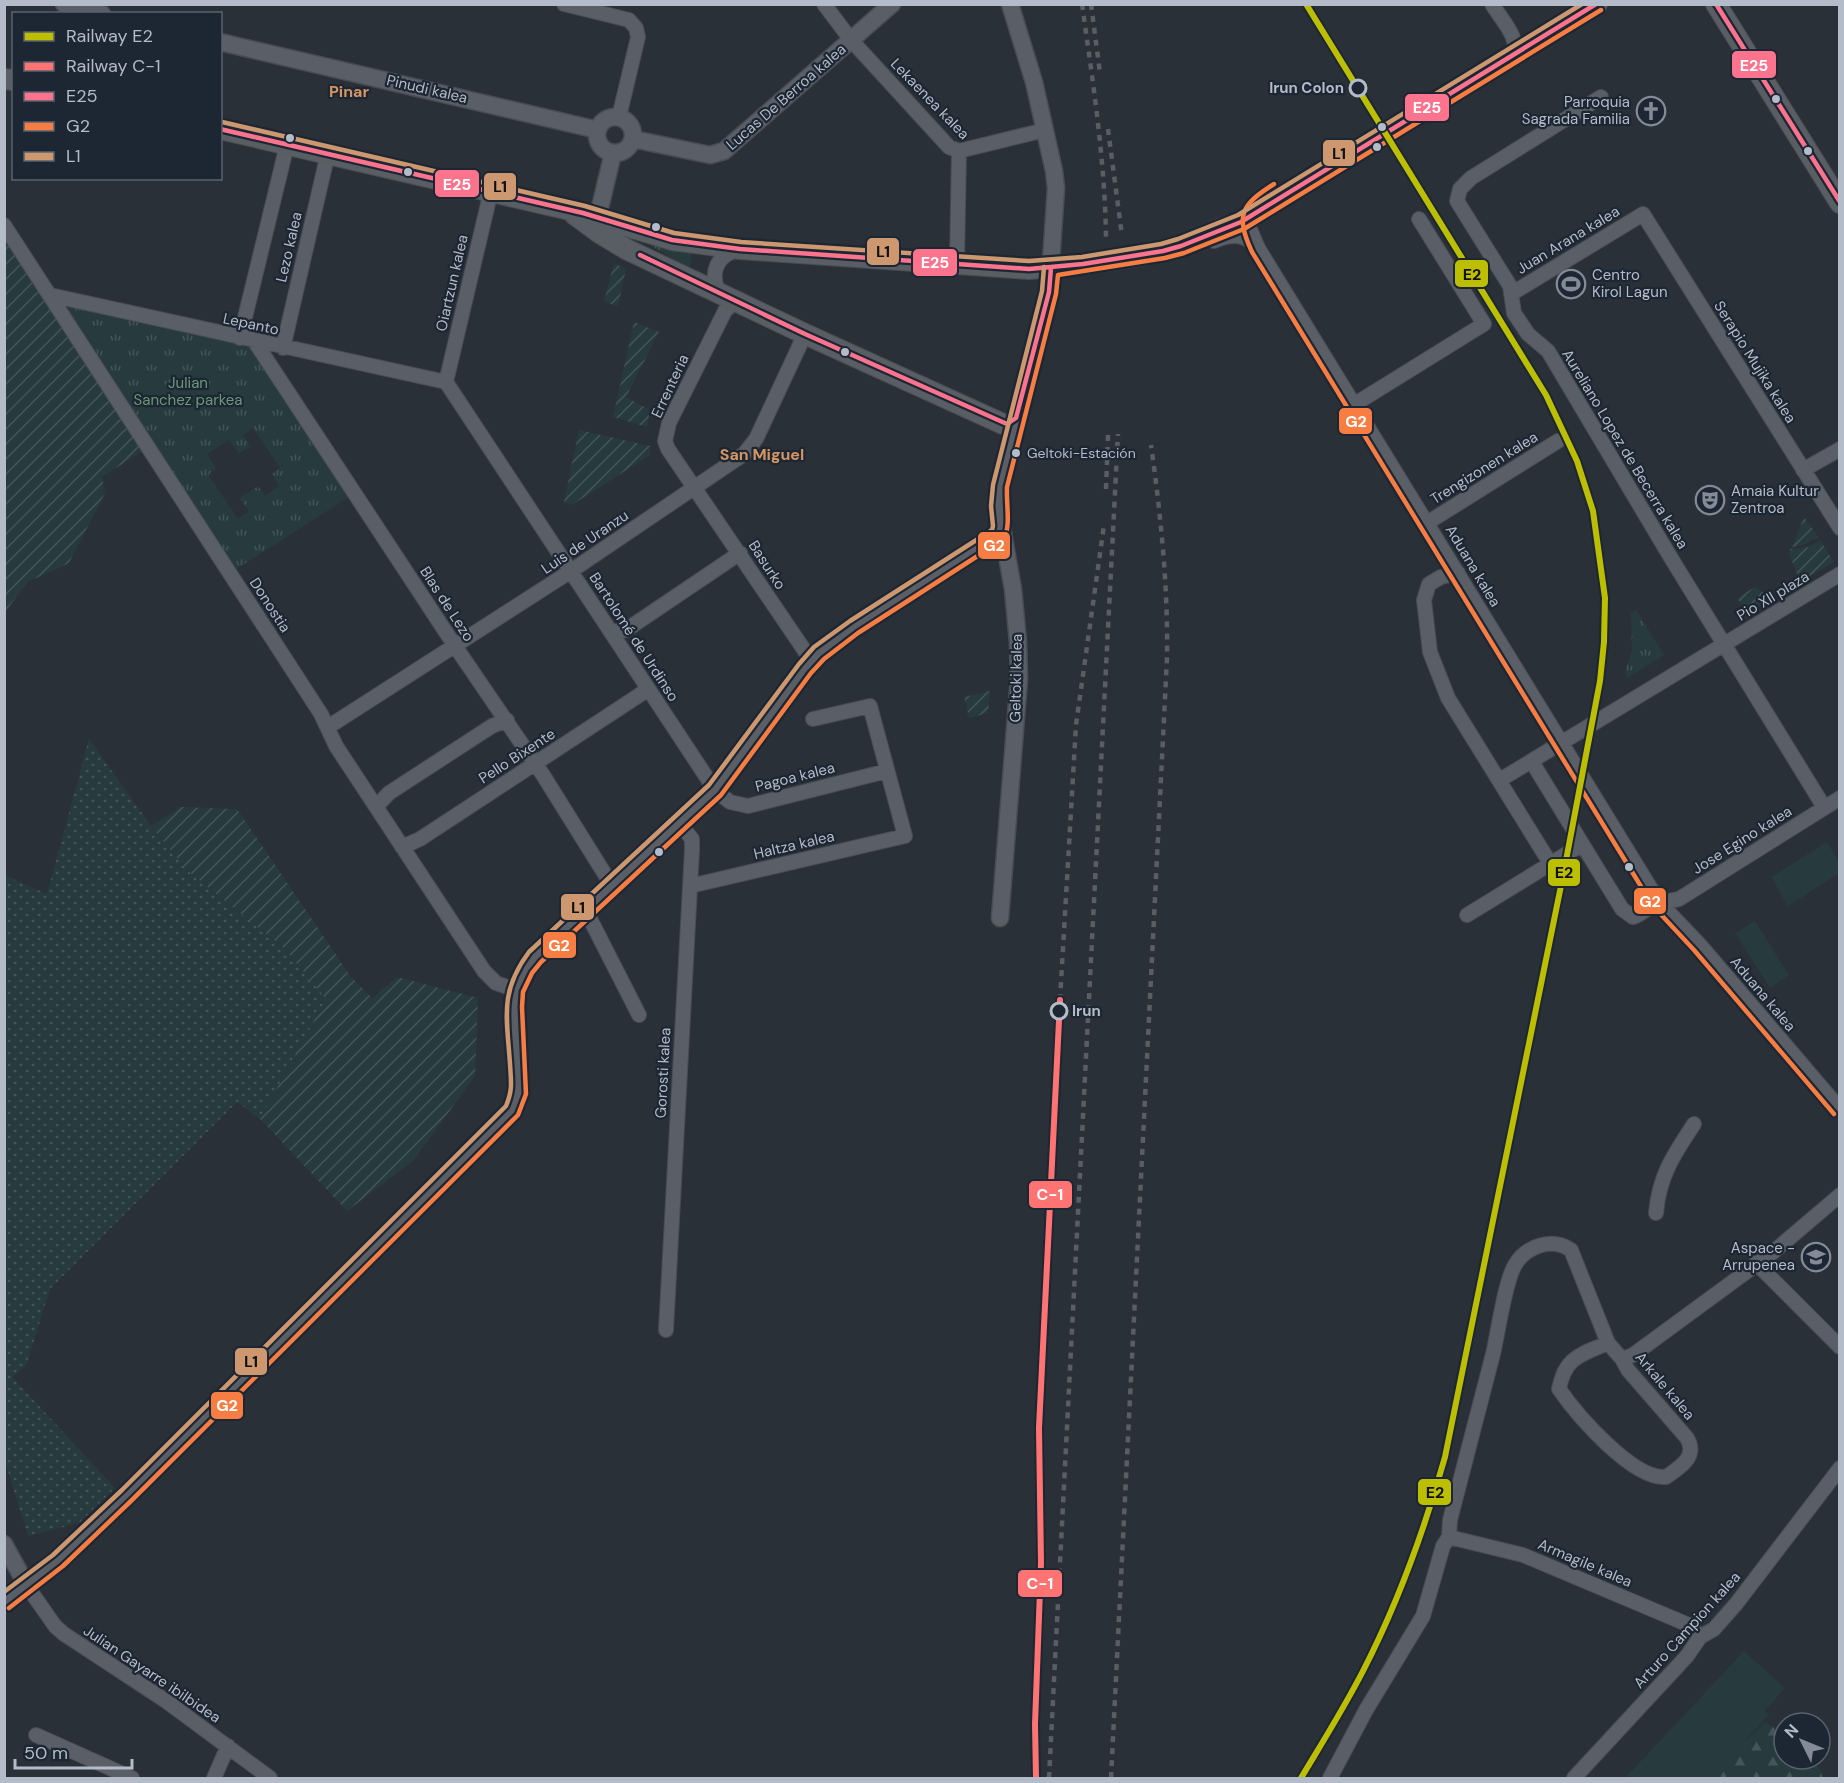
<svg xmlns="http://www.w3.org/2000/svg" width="1844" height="1783" font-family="'DM Sans',sans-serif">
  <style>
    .grass { fill: url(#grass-dots) }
    .forest { fill: url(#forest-firs) }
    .park { fill: url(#park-tufts); fill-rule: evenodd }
    .garden { fill: url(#garden-furrows) }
    .pitch { fill: #273a3e }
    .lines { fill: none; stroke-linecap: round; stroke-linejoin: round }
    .minor-casing { stroke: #484c53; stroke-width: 16 }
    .tertiary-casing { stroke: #484c53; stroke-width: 19 }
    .secondary-casing { stroke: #484c53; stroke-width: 22 }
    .minor { stroke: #5a5e66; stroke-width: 14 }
    .tertiary { stroke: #5a5e66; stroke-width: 16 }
    .secondary { stroke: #595d64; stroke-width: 20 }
    .rail { stroke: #595d64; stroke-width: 4.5; stroke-dasharray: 6 6; stroke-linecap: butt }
    .secondary-bridge-casing { stroke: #484c53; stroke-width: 22; stroke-linecap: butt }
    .secondary-bridge { stroke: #595d64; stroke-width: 20 }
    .bus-1-casing { stroke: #1d2633; stroke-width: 9 }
    .bus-2-casing { stroke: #1d2633; stroke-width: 9 }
    .bus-3-casing { stroke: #1d2633; stroke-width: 9 }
    .bus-1 { stroke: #fc738d; stroke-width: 4.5 }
    .bus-2 { stroke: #f77d43; stroke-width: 4.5 }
    .bus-3 { stroke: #cd976f; stroke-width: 4.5 }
    .rail-1-casing { stroke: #1d2633; stroke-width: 10 }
    .rail-2-casing { stroke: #1d2633; stroke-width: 10 }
    .rail-1 { stroke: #bcbe00; stroke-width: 6 }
    .rail-2 { stroke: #ff7373; stroke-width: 6 }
    .stop-dot { fill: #1d2633; stroke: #b4bcc9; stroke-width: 3 }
    .bus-dot { fill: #b4bcc9; stroke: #1d2633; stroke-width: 2 }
    .labels { text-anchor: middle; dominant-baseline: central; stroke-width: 4.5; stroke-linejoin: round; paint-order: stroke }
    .bus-label { font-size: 14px; fill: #b4bcc9; stroke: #1d2633; text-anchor: start }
    .stop-label { font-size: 15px; font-weight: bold; fill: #b4bcc9; stroke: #1d2633; text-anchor: end }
    .street-label { font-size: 15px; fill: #b4bcc9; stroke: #1d2633 }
    .poi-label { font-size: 15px; fill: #b4bcc9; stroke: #1d2633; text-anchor: end }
    .park-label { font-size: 15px; fill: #6b9a76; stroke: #1d2633 }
    .neighbourhood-label { font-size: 16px; font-weight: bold; fill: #d59563; stroke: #1d2633 }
    .line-badge { stroke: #1d2633; stroke-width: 2 }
    .badge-label { font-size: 16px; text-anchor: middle; font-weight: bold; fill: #fff }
    .pale-badge-label { font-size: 16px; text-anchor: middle; font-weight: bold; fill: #111 }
  </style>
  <defs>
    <pattern id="grass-dots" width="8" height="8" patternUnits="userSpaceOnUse" patternTransform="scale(1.5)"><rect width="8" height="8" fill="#273a3e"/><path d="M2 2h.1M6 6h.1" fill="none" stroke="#445559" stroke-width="1.8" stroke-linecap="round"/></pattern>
    <pattern id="forest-firs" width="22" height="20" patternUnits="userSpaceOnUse" patternTransform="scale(1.5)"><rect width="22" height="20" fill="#273a3e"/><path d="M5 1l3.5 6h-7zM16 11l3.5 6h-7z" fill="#445559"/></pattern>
    <pattern id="park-tufts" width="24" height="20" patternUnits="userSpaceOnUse" patternTransform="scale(1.5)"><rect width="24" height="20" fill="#273a3e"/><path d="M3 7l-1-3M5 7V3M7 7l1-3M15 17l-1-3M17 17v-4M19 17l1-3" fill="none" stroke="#445559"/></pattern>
    <pattern id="garden-furrows" width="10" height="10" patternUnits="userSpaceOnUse" patternTransform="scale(1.5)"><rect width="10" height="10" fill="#273a3e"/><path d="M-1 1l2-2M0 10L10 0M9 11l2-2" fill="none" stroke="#445559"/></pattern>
  </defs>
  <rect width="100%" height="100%" fill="#2a3038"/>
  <path class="grass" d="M89 739 151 826 188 871 285 949 327 999 260 1119 237 1102 50 1289 26 1366 12 1377 115 1488 79 1523 28 1536 4 1458V875L47 894Z"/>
  <path class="forest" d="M1765 1722 1784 1734V1759H1812L1820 1769 1823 1778H1708Z"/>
  <path class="park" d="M647 240 692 250 689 273 667 255 646 243Z
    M50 295 255 342 355 493 230 573ZM253 428 280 468 272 474 279 486 265 496 258 486 240 498 249 511 238 519 208 475 216 469 207 454 229 440 239 454 250 446 243 435Z
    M1636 610 1664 655 1627 678 1625 673 1632 650 1631 613Z"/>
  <path class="garden" d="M4 233 144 450 102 477 105 493 69 563 28 582 5 612Z
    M614 263 626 269 618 306 604 302Z
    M634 322 659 332 626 397 650 410 647 427 613 417Z
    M579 430 650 446V455L572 505 564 502Z
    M1804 517 1818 537 1803 545 1792 547Z
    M1820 540 1834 562 1800 582 1790 556V549L1809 547Z
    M1755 587 1765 594 1775 597 1748 613 1737 598Z
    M990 691 988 713 969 718 964 697Z
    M181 807 237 809 351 977 372 998 397 977 478 998 475 1076 414 1160 347 1211 260 1119 326 999 285 949 188 871 151 826Z"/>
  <path class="pitch" d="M1827 842 1839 862V873L1788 906 1771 877Z
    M1755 921 1789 975 1770 988 1735 933Z
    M1744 1651 1785 1688 1765 1711 1769 1715 1711 1778H1625Z"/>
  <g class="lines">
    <g class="minor-casing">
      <path id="minor" d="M564 4 629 20 636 28 638 37 619 117
        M824 4 851 40 949 147 959 151
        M1492 4C1500 18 1524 42 1511 57
        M1601 97 1471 178 1460 189 1457 201 1510 286 1514 313 1528 334 1548 351 1671 558 1824 807
        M959 151 1045 130
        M1251 212 1249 227 1258 248 1659 902 1700 945 1840 1109
        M4 225 321 714 336 746 484 971 496 983 516 990
        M1214 241C1230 234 1244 233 1256 246
        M957 263 959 151
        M718 291C710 272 717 255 738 250
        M1511 294 1643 214 1840 528
        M50 295 446 382
        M736 300 725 311 669 423 665 441 668 449 811 660
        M240 338 287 145
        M255 342 455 646 543 775 611 884
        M283 348 328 153
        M446 382 715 790 730 802 748 806 887 771
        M446 382 491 191
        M1355 404 1484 324 1419 219
        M1803 470 1840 449
        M1427 523 1558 441
        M1458 573 1441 577 1429 584 1424 600 1430 652 1448 698 1550 863
        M611 632 626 630 740 553
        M328 727 571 571 744 454 756 439 805 334
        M1532 762 1622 909 1633 917C1643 914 1650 905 1660 902 1666 901 1672 901 1679 899L1840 798
        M1500 780 1840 574
        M376 807 389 793 492 726 507 720
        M402 847 420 839 641 694 647 688
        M690 886 905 836 870 706 813 719
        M585 909 639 1015
        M1467 915 1581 845
        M1656 1213C1659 1176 1674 1154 1694 1124
        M1756 1263 1840 1347
        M666 1330 692 850V839L679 823
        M1622 1359 1633 1355 1772 1253 1840 1195
        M1449 1537 1523 1555 1689 1625 1700 1637
        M27 1586 55 1626 64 1634 166 1701 270 1778
        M36 1735 132 1778
        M214 1778 228 1746
        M1330 1778 1366 1710 1423 1616 1443 1546 1449 1537 1450 1520C1464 1465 1479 1410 1493 1354 1498 1333 1505 1281 1515 1265 1526 1246 1552 1237 1571 1250L1608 1343 1622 1359 1628 1370 1687 1438C1698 1457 1680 1467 1666 1477 1633 1480 1577 1415 1559 1389 1565 1357 1580 1355 1608 1343
        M1574 1778 1687 1656 1700 1637 1714 1629 1736 1604 1840 1468"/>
    </g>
    <g class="tertiary-casing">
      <path id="tertiary" d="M64 4 102 14
        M220 42 598 130
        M597 135a18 18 0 1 1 36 0a18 18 0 1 1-36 0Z
        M633 139 710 155 724 151 892 4
        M598 216 613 153
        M1000 918 1019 679 1018 642 1013 589 998 506 1007 451 1049 292 1056 188 1054 171 1034 82 1010 4
        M4 1544 27 1586
        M4 1602 58 1561 127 1495 512 1110 519 1094 514 1007 516 990 526 969 535 957 585 909 715 790 805 668 819 653 854 627 963 556 994 538 1001 527"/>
    </g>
    <g class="secondary-casing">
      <path id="secondary" d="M1716 4 1840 203
        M4 79 14 80
        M220 129 583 213 672 240 740 249 1029 269 1084 264
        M575 215 598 232 626 249 805 334 1003 424
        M1177 247 1222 228 1241 222 1597 4"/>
    </g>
    <use href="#minor" class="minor"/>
    <use href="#tertiary" class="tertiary"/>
    <use href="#secondary" class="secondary"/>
    <path class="rail" d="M1082 4C1093 83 1105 160 1106 239
      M1091 4 1100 73
      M1108 129 1122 236
      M1106 489 1108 435
      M1060 1000 1076 725 1104 525
      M1049 1778 1118 434
      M1111 1778 1167 658C1168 587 1161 516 1151 445"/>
    <g class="secondary-bridge-casing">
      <path id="secondary-bridge" d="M1084 264 1144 255 1177 247"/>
    </g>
    <use href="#secondary-bridge" class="secondary-bridge"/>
    <g class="bus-1-casing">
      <path id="bus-1" d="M1716 4 1840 202
        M220 129 583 213 672 240 740 249 1029 269 1083 264 1163 251 1181 246 1241 222 1596 4
        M640 255 805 334 1007 424 1016 418 1049 292 1051 268"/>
    </g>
    <g class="bus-2-casing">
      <path id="bus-2" d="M1274 184C1241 205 1235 215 1252 252L1653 906 1694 950 1834 1114
        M9 1608 63 1566 132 1500 518 1115 526 1094 522 1007 523 992 532 973 541 962 721 795 811 673 824 659 858 633 1004 539C1011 524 1006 505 1007 487L1056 294 1058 275 1165 258 1184 253 1244 229 1601 10"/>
    </g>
    <g class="bus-3-casing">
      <path id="bus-3" d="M222 122 585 206 674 233 741 242 1029 261 1082 257 1161 244 1178 239 1238 215 1582 4
        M4 1592 53 1555 122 1490 506 1106C513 1089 511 1082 510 1064 507 1018 499 992 529 952L709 785 799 664 814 647 850 621 992 530 993 526 991 506 993 485 1042 291 1044 267"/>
    </g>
    <use href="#bus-1" class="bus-1"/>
    <use href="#bus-2" class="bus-2"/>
    <use href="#bus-3" class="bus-3"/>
    <g class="rail-1-casing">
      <path id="rail-1" d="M1301 1778C1322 1743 1344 1708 1363 1671 1398 1603 1424 1531 1445 1457L1564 871 1600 681 1604 642 1605 598 1593 511 1577 461 1546 395 1306 4"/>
    </g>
    <g class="rail-2-casing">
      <path id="rail-2" d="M1036 1778 1035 1724 1041 1563 1039 1428 1060 1000"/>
    </g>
    <use href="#rail-1" class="rail-1"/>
    <use href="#rail-2" class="rail-2"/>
  </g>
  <defs>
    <g id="church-ring" transform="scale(1.5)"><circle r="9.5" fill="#1d2633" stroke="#848b96" stroke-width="1.5"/><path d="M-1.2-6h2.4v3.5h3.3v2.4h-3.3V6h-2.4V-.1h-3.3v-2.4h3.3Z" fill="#848b96"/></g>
    <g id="stadium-ring" transform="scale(1.5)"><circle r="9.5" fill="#1d2633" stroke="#848b96" stroke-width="1.5"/><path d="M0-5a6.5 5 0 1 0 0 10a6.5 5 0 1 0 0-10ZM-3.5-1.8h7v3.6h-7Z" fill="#848b96"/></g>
    <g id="theatre-ring" transform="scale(1.5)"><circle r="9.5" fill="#1d2633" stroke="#848b96" stroke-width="1.5"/><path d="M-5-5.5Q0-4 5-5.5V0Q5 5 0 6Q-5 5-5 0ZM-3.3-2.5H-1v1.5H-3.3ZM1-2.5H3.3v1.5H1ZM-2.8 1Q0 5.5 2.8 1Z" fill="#848b96"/></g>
    <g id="university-ring" transform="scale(1.5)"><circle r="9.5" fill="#1d2633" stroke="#848b96" stroke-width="1.5"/><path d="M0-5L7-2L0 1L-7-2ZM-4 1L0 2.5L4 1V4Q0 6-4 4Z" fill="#848b96"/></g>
  </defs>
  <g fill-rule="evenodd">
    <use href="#church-ring" x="1651" y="111"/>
    <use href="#stadium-ring" x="1571" y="284"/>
    <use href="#theatre-ring" x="1710" y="500"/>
    <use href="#university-ring" x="1816" y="1257"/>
  </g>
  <g class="stop-dot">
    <circle cx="1358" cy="88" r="8"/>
    <circle cx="1059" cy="1011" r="8"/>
  </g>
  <g class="bus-dot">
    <circle cx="1776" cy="99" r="5"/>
    <circle cx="1382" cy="127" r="5"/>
    <circle cx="290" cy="138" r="5"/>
    <circle cx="1377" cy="147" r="5"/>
    <circle cx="1808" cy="151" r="5"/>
    <circle cx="408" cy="172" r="5"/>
    <circle cx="656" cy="227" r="5"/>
    <circle cx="845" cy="352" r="5"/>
    <circle cx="1016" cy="453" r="5"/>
    <circle cx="659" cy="852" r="5"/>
    <circle cx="1629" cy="867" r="5"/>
  </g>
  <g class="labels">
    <g class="bus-label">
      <text x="1027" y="453">Geltoki-Estación</text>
    </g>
    <g class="stop-label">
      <text x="1344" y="88">Irun Colon</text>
      <text x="1072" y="1011" text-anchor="start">Irun</text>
    </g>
    <g class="street-label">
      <text transform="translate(427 89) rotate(13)">Pinudi kalea</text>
      <text transform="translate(786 97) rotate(-41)">Lucas De Berroa kalea</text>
      <text transform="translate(930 99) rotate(46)">Lekaenea kalea</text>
      <text transform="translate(1568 240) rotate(-31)">Juan Arana kalea</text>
      <text transform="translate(289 247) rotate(-77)">Lezo kalea</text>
      <text transform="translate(452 283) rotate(-77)">Oiartzun kalea</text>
      <text transform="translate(251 324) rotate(12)">Lepanto</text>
      <text transform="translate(1755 362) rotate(58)">Serapio Mujika kalea</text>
      <text transform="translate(670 386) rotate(-65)">Errenteria</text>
      <text transform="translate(1625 449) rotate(59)">Aureliano Lopez de Becerra kalea</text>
      <text transform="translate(1484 468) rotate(-32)">Trengizonen kalea</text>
      <text transform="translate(585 542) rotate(-34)">Luis de Uranzu</text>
      <text transform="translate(767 565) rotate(57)">Basurko</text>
      <text transform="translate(1473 566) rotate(59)">Aduana kalea</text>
      <text transform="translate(1773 596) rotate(-31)">Pio XII plaza</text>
      <text transform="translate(447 604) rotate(57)">Blas de Lezo</text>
      <text transform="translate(270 605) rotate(57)">Donostia</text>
      <text transform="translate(634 637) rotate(57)">Bartolomé de Urdinso</text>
      <text transform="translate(1016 678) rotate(-89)">Geltoki kalea</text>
      <text transform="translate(517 756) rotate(-33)">Pello Bixente</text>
      <text transform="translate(795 777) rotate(-14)">Pagoa kalea</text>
      <text transform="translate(1742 840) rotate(-32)">Jose Egino kalea</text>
      <text transform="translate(794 845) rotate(-13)">Haltza kalea</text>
      <text transform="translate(1763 994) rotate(50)">Aduana kalea</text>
      <text transform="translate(663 1073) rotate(-87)">Gorosti kalea</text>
      <text transform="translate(1665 1386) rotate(50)">Arkale kalea</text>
      <text transform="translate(1585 1563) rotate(23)">Armagile kalea</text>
      <text transform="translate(1687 1630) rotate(-48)">Arturo Campion kalea</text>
      <text transform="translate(152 1674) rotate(34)">Julian Gayarre ibilbidea</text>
    </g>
    <g class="poi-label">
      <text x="1630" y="102">Parroquia<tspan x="1630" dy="17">Sagrada Familia</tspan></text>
      <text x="1592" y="275" text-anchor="start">Centro<tspan x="1592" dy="17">Kirol Lagun</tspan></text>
      <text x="1731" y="491" text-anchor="start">Amaia Kultur<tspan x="1731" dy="17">Zentroa</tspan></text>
      <text x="1795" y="1248">Aspace -<tspan x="1795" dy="17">Arrupenea</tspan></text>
    </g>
    <g class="park-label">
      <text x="188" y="383">Julian<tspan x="188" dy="17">Sanchez parkea</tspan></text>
    </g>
    <g class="neighbourhood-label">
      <text x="349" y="91">Pinar</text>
      <text x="762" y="454">San Miguel</text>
    </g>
  </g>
  <g class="line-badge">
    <rect x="1731" y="50" width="46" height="29" rx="6" fill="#fc738d"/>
    <rect x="1404" y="93" width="46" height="29" rx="6" fill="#fc738d"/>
    <rect x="1322" y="139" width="34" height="28" rx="6" fill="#cd976f"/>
    <rect x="434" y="169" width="46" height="29" rx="6" fill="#fc738d"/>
    <rect x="483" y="172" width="34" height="29" rx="6" fill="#cd976f"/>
    <rect x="866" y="237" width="34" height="29" rx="6" fill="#cd976f"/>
    <rect x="912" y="248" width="46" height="29" rx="6" fill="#fc738d"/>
    <rect x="1454" y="259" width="35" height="29" rx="6" fill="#bcbe00"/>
    <rect x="1338" y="407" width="35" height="28" rx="6" fill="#f77d43"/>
    <rect x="977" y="531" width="34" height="29" rx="6" fill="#f77d43"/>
    <rect x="1547" y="858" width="34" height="29" rx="6" fill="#bcbe00"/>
    <rect x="1633" y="887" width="34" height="28" rx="6" fill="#f77d43"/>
    <rect x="560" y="893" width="35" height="28" rx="6" fill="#cd976f"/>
    <rect x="542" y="931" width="35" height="28" rx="6" fill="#f77d43"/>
    <rect x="1028" y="1180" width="45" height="29" rx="6" fill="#ff7373"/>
    <rect x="234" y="1347" width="34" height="29" rx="6" fill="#cd976f"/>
    <rect x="210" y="1391" width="34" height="29" rx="6" fill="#f77d43"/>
    <rect x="1417" y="1478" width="35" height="28" rx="6" fill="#bcbe00"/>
    <rect x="1017" y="1569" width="46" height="29" rx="6" fill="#ff7373"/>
  </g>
  <g class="badge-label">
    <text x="1754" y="71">E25</text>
    <text x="1427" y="113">E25</text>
    <text x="457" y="190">E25</text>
    <text x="935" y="268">E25</text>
    <text x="1356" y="427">G2</text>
    <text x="994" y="551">G2</text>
    <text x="1650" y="907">G2</text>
    <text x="559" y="951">G2</text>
    <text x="1050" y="1200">C-1</text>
    <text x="227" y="1411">G2</text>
    <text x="1040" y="1589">C-1</text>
  </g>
  <g class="pale-badge-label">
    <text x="1339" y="159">L1</text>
    <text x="500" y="192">L1</text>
    <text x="883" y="257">L1</text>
    <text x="1472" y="280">E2</text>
    <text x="1564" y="878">E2</text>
    <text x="578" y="913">L1</text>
    <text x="251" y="1367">L1</text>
    <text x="1435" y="1498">E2</text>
  </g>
  <rect width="1844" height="1783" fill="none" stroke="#b4bcc9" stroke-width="12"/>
  <rect x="12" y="12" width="210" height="168" fill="#1d2633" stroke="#59626f" stroke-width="1.5"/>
  <rect x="24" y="32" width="30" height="9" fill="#bcbe00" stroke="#59626f" stroke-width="1.5"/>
  <text x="66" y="42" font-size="18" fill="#b4bcc9">Railway E2</text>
  <rect x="24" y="62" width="30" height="9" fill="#ff7373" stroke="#59626f" stroke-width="1.5"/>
  <text x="66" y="72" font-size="18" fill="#b4bcc9">Railway C-1</text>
  <rect x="24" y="92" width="30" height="9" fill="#fc738d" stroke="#59626f" stroke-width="1.5"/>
  <text x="66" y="102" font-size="18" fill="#b4bcc9">E25</text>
  <rect x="24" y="122" width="30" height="9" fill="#f77d43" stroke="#59626f" stroke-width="1.5"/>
  <text x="66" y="132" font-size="18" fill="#b4bcc9">G2</text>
  <rect x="24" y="152" width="30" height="9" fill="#cd976f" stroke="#59626f" stroke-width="1.5"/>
  <text x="66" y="162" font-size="18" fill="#b4bcc9">L1</text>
  <g transform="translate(1802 1741) rotate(313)"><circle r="28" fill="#1d2633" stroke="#59626f" stroke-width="1.5"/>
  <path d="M0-4.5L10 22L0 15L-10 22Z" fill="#848b96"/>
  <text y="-9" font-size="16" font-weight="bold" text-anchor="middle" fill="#b4bcc9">N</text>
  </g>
  <path d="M15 1759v9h117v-9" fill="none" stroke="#b4bcc9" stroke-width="3"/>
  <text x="24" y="1759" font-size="18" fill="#b4bcc9" stroke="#1d2633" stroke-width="4.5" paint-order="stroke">50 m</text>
</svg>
